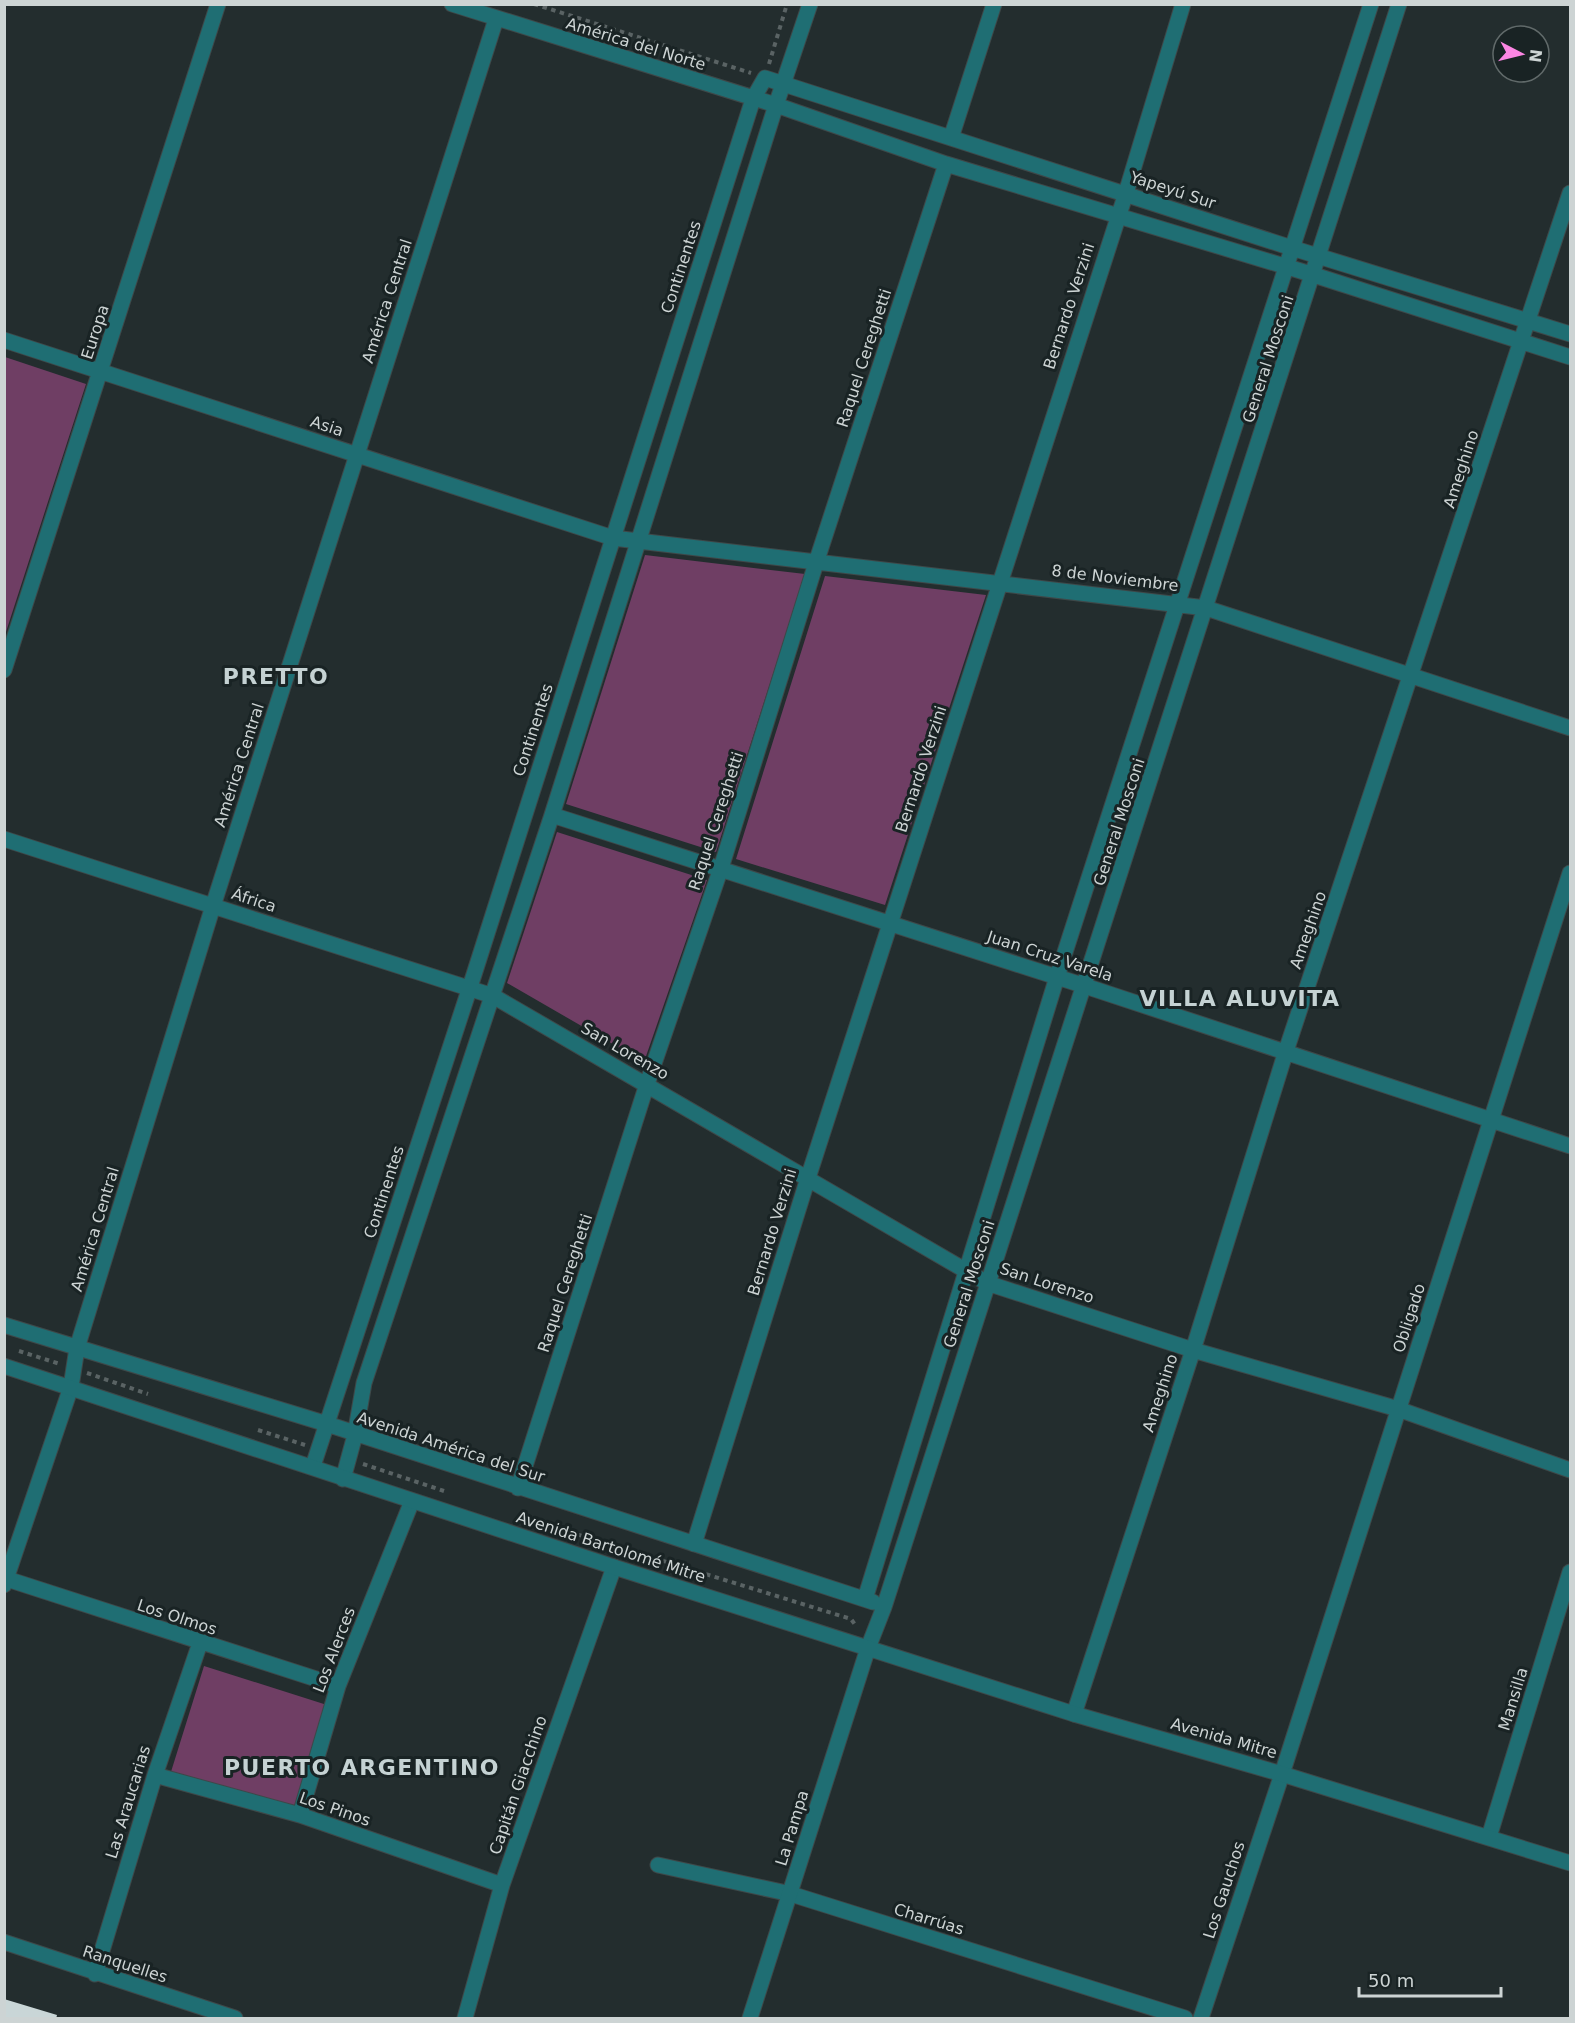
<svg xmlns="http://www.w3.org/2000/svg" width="1575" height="2023" font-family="'DejaVu Sans',sans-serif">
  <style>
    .green { fill: #6f3e64 }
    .building { fill: #c9d6d7 }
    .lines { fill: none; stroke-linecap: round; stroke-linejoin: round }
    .minor-casing { stroke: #3e4849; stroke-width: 17 }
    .tertiary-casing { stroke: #3e4849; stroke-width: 17 }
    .path { stroke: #5a6364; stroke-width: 4; stroke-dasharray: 4.5 4.5; stroke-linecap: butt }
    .minor { stroke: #1f6e73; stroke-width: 15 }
    .tertiary { stroke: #1f6e73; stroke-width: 15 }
    .labels { text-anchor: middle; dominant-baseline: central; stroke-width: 6; stroke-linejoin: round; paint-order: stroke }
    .street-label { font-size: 16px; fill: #cdd4d4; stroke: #192324 }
    .district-label { font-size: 22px; font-weight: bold; letter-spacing: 1.5px; fill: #c5d2d3; stroke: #192324 }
  </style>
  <rect width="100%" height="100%" fill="#232d2e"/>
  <path class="green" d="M5 357 86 384 5 635 4 357Z
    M645 555 805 574 716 852 566 804Z
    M825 576 986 595 885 905 736 859Z
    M557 832 707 880 644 1062 507 983Z
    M204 1666 327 1705 294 1813 170 1775Z"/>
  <path class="building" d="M4 1999 57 2015 56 2019H4Z"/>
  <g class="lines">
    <g class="minor-casing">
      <path id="minor" d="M452 4 776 105 946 164 1314 275 1570 357
        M951 138 994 4
        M4 340 613 538 1206 608 1570 728
        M4 670 218 4
        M552 815 1085 986 1570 1146
        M4 839 493 996 987 1283 1193 1350 1398 1409 1570 1470
        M4 1325 327 1424 873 1602
        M313 1466 470 987 753 99 765 78 1292 248 1570 334
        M343 1479 355 1435 364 1383 552 815 776 105 810 4
        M518 1488 647 1084 721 868 816 563 946 164
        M694 1544 808 1178 1126 193 1183 4
        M7 1579 338 1686
        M4 1585 71 1387 77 1348 213 906 496 19
        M865 1599 1057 977 1371 4
        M868 1648 884 1607 1399 4
        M1074 1714 1193 1350 1286 1051 1570 193
        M155 1775 300 1815 502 1885
        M300 1815 338 1686 412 1501
        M1489 1837 1570 1572
        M658 1865 791 1894 1185 2018
        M4 1942 235 2018
        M95 1974 155 1775 200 1643
        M465 2018 502 1885 614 1567
        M1201 2018 1282 1774 1570 873"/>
    </g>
    <g class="tertiary-casing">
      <path id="tertiary" d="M4 1366 614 1567 1074 1714 1282 1774 1570 1863
        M750 2018 868 1648"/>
    </g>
    <path class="path" d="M534 4 751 73
      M769 64 787 4
      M19 1351 60 1364
      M87 1373 148 1394
      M258 1430 305 1445
      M363 1464 444 1491
      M534 1521 851 1619 856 1626"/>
    <use href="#minor" class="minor"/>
    <use href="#tertiary" class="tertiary"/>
  </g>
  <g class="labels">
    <g class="street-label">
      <text transform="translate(636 44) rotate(17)">América del Norte</text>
      <text transform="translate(1173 190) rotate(18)">Yapeyú Sur</text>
      <text transform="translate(681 267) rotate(-72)">Continentes</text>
      <text transform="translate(387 301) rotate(-72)">América Central</text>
      <text transform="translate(1069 306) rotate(-72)">Bernardo Verzini</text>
      <text transform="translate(95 332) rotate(-72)">Europa</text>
      <text transform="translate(864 358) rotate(-72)">Raquel Cereghetti</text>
      <text transform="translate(1268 359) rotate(-72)">General Mosconi</text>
      <text transform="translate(327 426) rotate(18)">Asia</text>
      <text transform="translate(1461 469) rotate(-72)">Ameghino</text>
      <text transform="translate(1115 578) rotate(7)">8 de Noviembre</text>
      <text transform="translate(533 730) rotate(-72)">Continentes</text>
      <text transform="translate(239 765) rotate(-72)">América Central</text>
      <text transform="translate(921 769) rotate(-72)">Bernardo Verzini</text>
      <text transform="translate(716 821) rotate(-72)">Raquel Cereghetti</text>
      <text transform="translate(1119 822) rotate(-72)">General Mosconi</text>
      <text transform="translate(254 900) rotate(18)">África</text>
      <text transform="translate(1308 930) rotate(-71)">Ameghino</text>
      <text transform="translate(1050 956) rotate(18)">Juan Cruz Varela</text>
      <text transform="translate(625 1051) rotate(30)">San Lorenzo</text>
      <text transform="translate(384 1192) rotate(-72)">Continentes</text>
      <text transform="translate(95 1229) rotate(-73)">América Central</text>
      <text transform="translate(772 1232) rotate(-73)">Bernardo Verzini</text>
      <text transform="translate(565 1283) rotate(-72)">Raquel Cereghetti</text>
      <text transform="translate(1047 1283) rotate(18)">San Lorenzo</text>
      <text transform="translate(969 1284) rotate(-72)">General Mosconi</text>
      <text transform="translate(1409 1318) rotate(-72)">Obligado</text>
      <text transform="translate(1160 1393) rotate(-72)">Ameghino</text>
      <text transform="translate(451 1447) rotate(18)">Avenida América del Sur</text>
      <text transform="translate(611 1547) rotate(18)">Avenida Bartolomé Mitre</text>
      <text transform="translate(177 1617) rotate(18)">Los Olmos</text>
      <text transform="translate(334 1650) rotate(-69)">Los Alerces</text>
      <text transform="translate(1513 1699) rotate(-73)">Mansilla</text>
      <text transform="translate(1224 1738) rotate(16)">Avenida Mitre</text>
      <text transform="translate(518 1785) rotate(-71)">Capitán Giacchino</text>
      <text transform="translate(128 1802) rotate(-73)">Las Araucarias</text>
      <text transform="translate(335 1809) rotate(19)">Los Pinos</text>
      <text transform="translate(792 1828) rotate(-73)">La Pampa</text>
      <text transform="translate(1224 1890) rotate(-72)">Los Gauchos</text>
      <text transform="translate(929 1919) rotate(17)">Charrúas</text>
      <text transform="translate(125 1964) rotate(18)">Ranquelles</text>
    </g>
    <g class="district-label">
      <text x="276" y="676">PRETTO</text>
      <text x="1240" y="998">VILLA ALUVITA</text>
      <text x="362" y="1767">PUERTO ARGENTINO</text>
    </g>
  </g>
  <rect width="1575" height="2023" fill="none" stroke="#cdd4d4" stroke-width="12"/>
  <g transform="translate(1521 54) rotate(97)"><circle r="28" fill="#192324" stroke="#616a6a" stroke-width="1.5"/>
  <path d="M0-4.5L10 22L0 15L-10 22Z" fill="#fc86e3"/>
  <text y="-9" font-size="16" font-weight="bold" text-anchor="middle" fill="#cdd4d4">N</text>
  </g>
  <path d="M1359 1987v9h142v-9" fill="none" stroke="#cdd4d4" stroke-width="3"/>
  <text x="1368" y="1987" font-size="18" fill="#cdd4d4" stroke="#192324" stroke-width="4.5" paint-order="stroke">50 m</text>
</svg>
